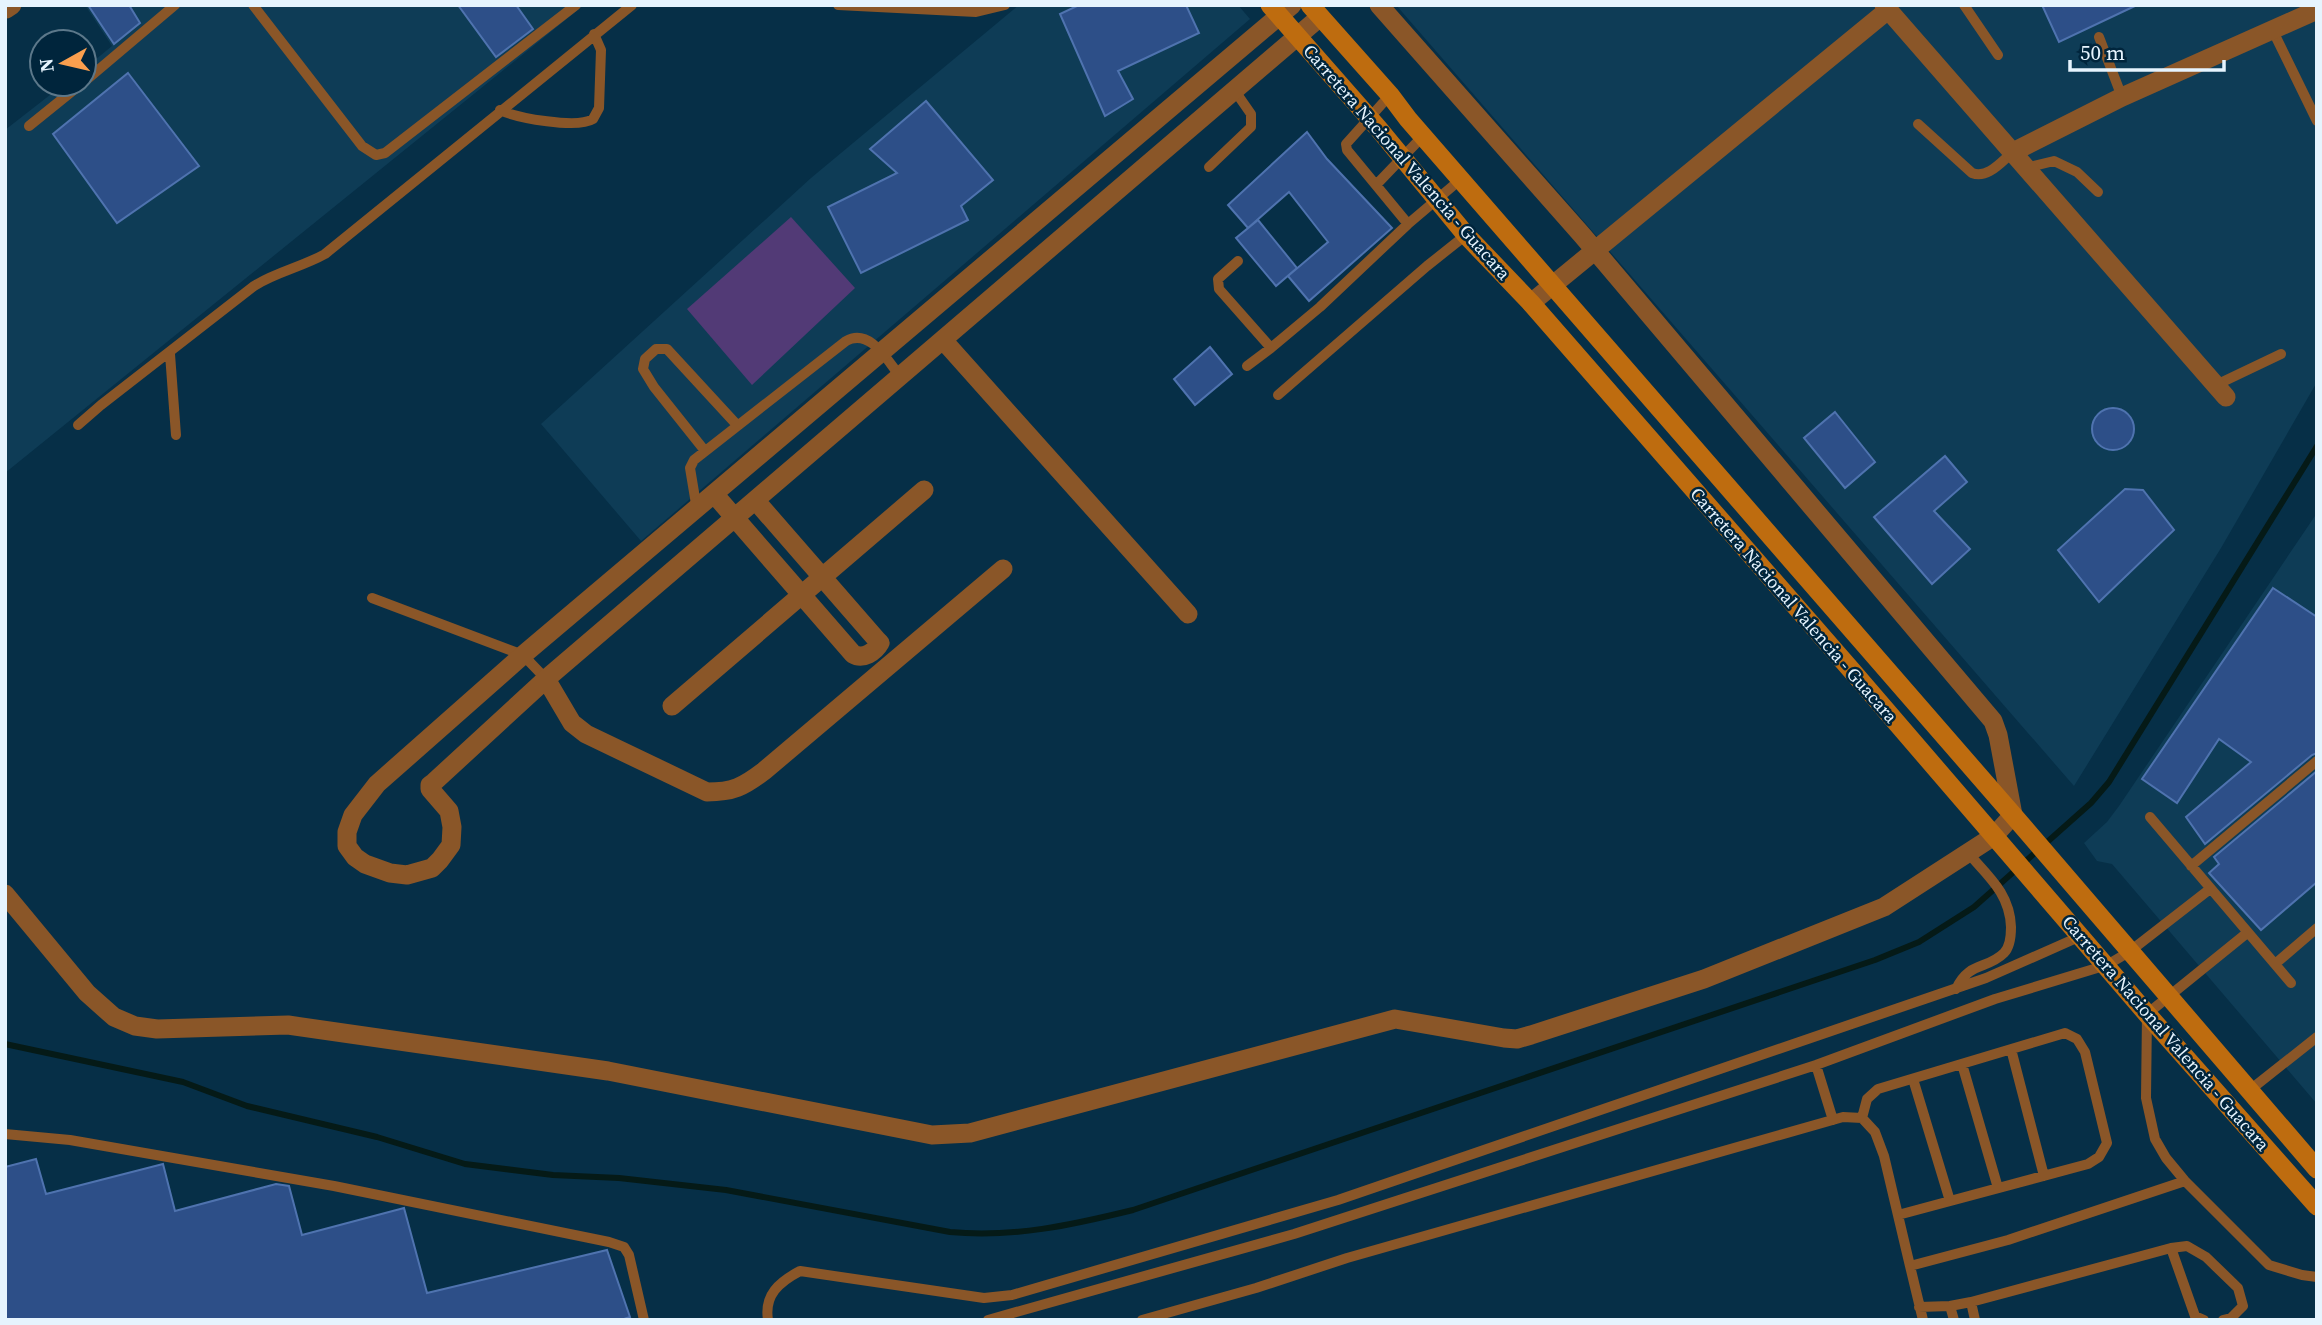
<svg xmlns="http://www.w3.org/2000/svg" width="2322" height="1325" font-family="'Source Serif 4',serif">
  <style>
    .built { fill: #0e3c56 }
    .green { fill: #523a76 }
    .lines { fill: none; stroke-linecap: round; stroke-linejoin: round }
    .stream { stroke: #051a17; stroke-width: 6 }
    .building { fill: #2d4f88; stroke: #4f73af; stroke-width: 2 }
    .service { stroke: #8a5628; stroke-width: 10 }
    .minor { stroke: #8a5628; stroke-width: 19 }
    .secondary { stroke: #be6c0f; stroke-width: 19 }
    .labels { text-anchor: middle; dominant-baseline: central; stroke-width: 5; stroke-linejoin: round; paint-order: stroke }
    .street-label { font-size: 18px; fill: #e6f4fe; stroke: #00253c }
  </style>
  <rect width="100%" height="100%" fill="#062f47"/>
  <path class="built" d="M85 5H584L5 473V130L64 84H84V69L112 46Z
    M1019 5H1238L1250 19 641 541 541 424 811 178Z
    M1396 5H2317V382L2221 548 2074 786Z
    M2317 513V1104L2112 864 2097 861 2084 843 2107 822 2119 806Z"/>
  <path class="green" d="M791 217 855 288 752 385 687 309Z"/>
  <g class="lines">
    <path class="stream" d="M5 1044 183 1082 247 1106 377 1137 465 1164 553 1175 619 1178 726 1190 950 1232C1013 1238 1072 1225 1133 1210L1875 960 1919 942 1974 907 2091 803 2109 782 2317 446"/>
  </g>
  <path class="building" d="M88 5H129L140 23 114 44Z
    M458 5H516L533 29 496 57Z
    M1079 5H1186L1199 33 1118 71 1133 99 1105 116 1060 14Z
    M2042 5H2137L2059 42Z
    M128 73 199 166 117 223 53 134Z
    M926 101 993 180 961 206 968 220 861 273 828 207 897 173 870 149Z
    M1307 132 1327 159 1392 228 1309 301 1288 276 1328 242 1289 192 1248 228 1228 205Z
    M1258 220 1297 268 1276 286 1236 238Z
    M1210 347 1232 374 1195 405 1174 379Z
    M2092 429a21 21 0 1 1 42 0a21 21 0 1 1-42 0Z
    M1835 412 1875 462 1845 488 1804 438Z
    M1945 456 1967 482 1934 511 1970 549 1932 584 1874 517Z
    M2125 489 2143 490 2174 530 2099 602 2058 550Z
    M2273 588 2317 617V753L2312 755 2205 844 2186 817 2251 762 2219 739 2177 803 2142 779Z
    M2317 771V882L2261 930 2209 873 2219 864 2214 857Z
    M36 1159 46 1194 163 1164 175 1211 276 1184 289 1186 302 1235 404 1208 427 1293 607 1250 630 1317 621 1320H5V1167Z"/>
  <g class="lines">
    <path class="service" d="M253 5 362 146 376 155 385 153 576 5
      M838 5 976 12 1005 5
      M1964 5 1998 55
      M2272 29 2317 121
      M2099 37 2122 97
      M84 82 175 5
      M1390 95 1346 144 1347 150 1408 224 1461 179
      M500 110C517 118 577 129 593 119L599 108 601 50 594 34
      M1918 124 1972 173C1988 179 2001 162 2013 152
      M29 126 81 84
      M1209 167 1251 127V114L1235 91
      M2025 168 2054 161 2077 172 2098 192
      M1376 185 1423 136
      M1238 261 1218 279 1219 289 1271 348 1320 307 1408 224
      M170 354 176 435
      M1247 366 1271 348
      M2216 385 2281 354
      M1278 395 1427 266 1466 235
      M78 425 101 405 254 286C276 272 302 267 325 254L632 5
      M705 451 654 387 643 369 645 359 656 349H667L737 425
      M697 510 690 468 694 460 846 341C869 328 886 358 899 375
      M372 598 523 655 546 679
      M2150 817 2291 983
      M2191 866 2317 761
      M2247 933 2147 1014 2146 1098 2155 1139 2166 1158 2185 1181 2269 1265 2302 1275 2317 1277
      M2275 964 2317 928
      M1956 989C1969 961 1987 970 2004 953 2010 947 2011 936 2011 927 2010 894 1989 877 1968 853
      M2011 1049 2044 1176
      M1962 1064 1998 1188
      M1816 1065 1833 1120
      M1913 1079 1950 1201
      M2250 1090 2317 1037
      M1862 1118 1867 1099 1878 1089 2065 1033 2077 1039 2085 1052 2107 1143 2099 1157 2088 1164 1898 1215
      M5 1134 70 1140 334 1186 609 1242 624 1247 629 1255 644 1320
      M2171 1248 2195 1316 2204 1320
      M1910 1266 1923 1320
      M1971 1302 1975 1320
      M1950 1306 1954 1320
      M1919 1307 1950 1306 1971 1302 2171 1248 2187 1246 2206 1257 2238 1288 2243 1306 2231 1318 2223 1320
      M768 1320C764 1295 779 1282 800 1271L984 1298 1012 1295 1338 1200 1986 978 2081 936
      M988 1320 1294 1234 1816 1065 1995 999 2107 965 2129 952 2210 889
      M1142 1320 1256 1288 1347 1258 1843 1117 1862 1118 1875 1132 1884 1156 1910 1266 2008 1240 2185 1181"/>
    <path class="minor" d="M1292 5 523 655 377 784 353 815 347 832V846L355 857 365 864 390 873 407 875 432 868 440 860 451 845 452 827 449 811 430 789V785L434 782 546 679 1320 17
      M1884 5 2226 397
      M6 9 12 5
      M2013 152 2122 97 2317 10
      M1531 303 1888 10
      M943 340 1188 614
      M715 495 853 654C863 660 875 652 880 643L877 640 756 501
      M546 679 572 723 586 734 707 792C733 792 743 787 764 771L1003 569
      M672 706 924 490
      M5 894 87 993 114 1017 135 1026 157 1029 288 1025 608 1071 932 1135 970 1133 1395 1019 1504 1038 1517 1039 1531 1035 1704 979 1884 907 1994 836 2013 815 1998 735 1993 721 1582 235 1379 5"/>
    <path class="secondary" d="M1270 5 1378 128 1466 235 1531 303 1853 672 2147 1014 2317 1206
      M1310 5 1390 95 1408 119 2013 815 2317 1169"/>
  </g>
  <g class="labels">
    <g class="street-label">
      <text transform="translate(1407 162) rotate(49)">Carretera Nacional Valencia - Guacara</text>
      <text transform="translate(1794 605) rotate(49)">Carretera Nacional Valencia - Guacara</text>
      <text transform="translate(2166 1033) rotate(49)">Carretera Nacional Valencia - Guacara</text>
    </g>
  </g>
  <rect width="2322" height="1325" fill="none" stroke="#e6f4fe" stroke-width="14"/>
  <g transform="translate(63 63) rotate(262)"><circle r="33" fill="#00253c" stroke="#5c788a" stroke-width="2"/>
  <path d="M0-5L12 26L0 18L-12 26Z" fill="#fa9f4e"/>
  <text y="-10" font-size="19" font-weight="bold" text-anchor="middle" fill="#e6f4fe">N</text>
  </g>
  <path d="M2070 60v10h154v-10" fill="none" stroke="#e6f4fe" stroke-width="3.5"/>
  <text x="2080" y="60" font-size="21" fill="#e6f4fe" stroke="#00253c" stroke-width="5" paint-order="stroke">50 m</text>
</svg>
